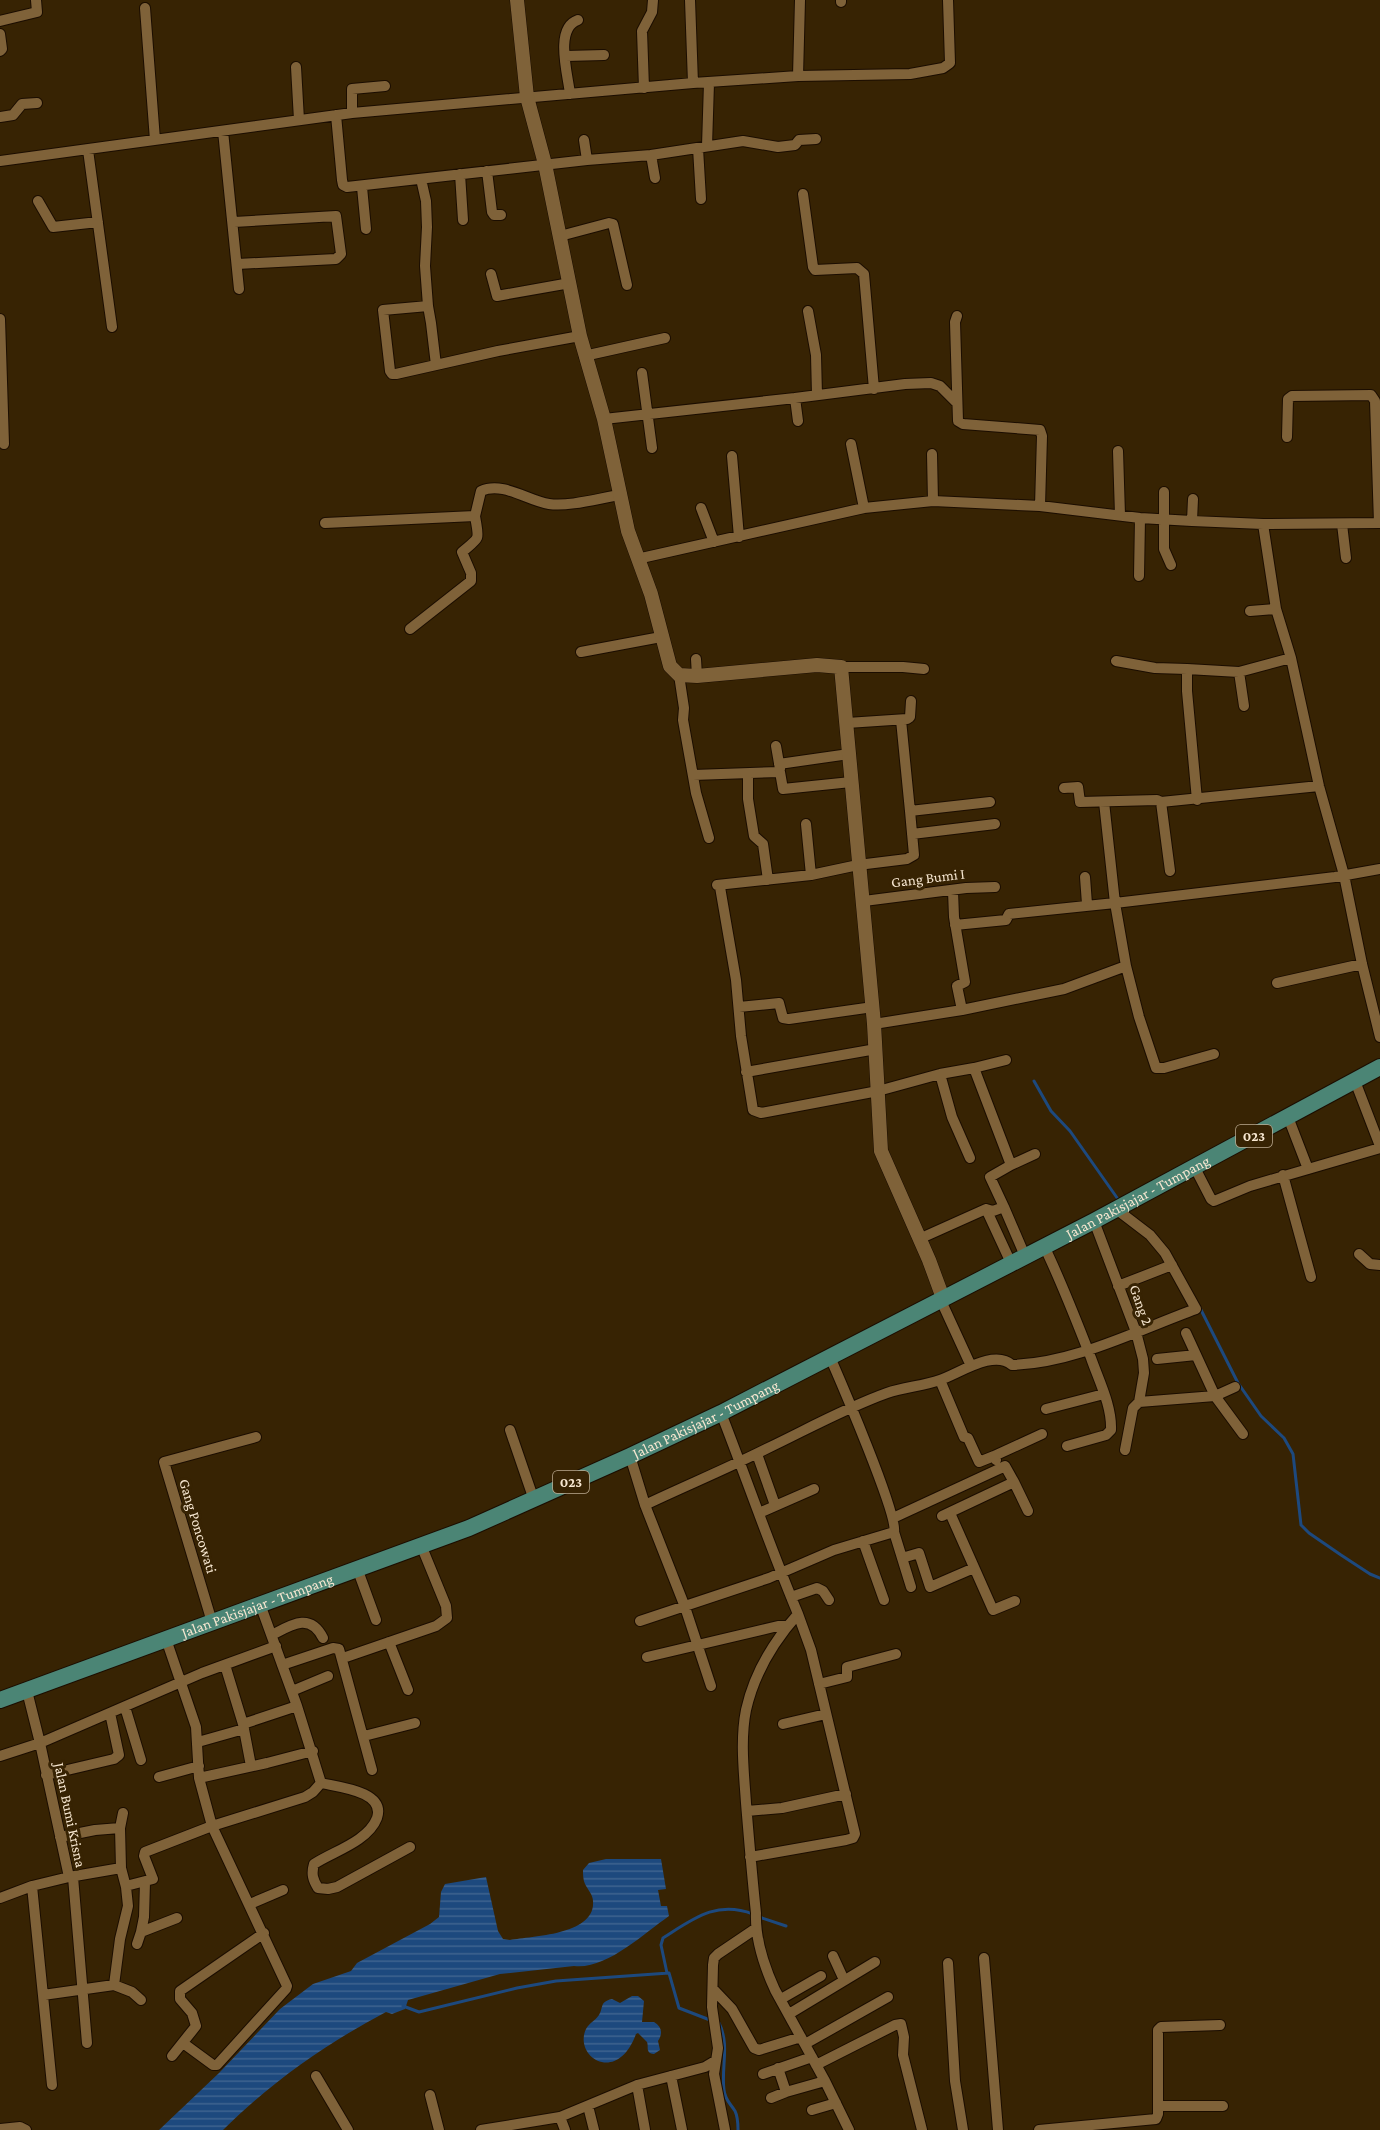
<svg xmlns="http://www.w3.org/2000/svg" width="1380" height="2130" font-family="'Crimson Pro',serif">
  <style>
    .water { fill: url(#water-rules) }
    .lines { fill: none; stroke-linecap: round; stroke-linejoin: round }
    .stream { stroke: #1d497e; stroke-width: 3 }
    .minor-casing { stroke: #1b0d00; stroke-width: 12 }
    .tertiary-casing { stroke: #1b0d00; stroke-width: 15 }
    .primary-casing { stroke: #1b0d00; stroke-width: 18 }
    .minor { stroke: #7f6239; stroke-width: 10 }
    .tertiary { stroke: #7f6239; stroke-width: 14 }
    .primary { stroke: #4b8575; stroke-width: 16 }
    .labels { text-anchor: middle; dominant-baseline: central; stroke-width: 6; stroke-linejoin: round; paint-order: stroke }
    .shield { fill: #372303; stroke: #bdac93; stroke-width: 1.5 }
    .shield-label { font-size: 14px; font-weight: bold; fill: #f7e7d1 }
    .street-label { font-size: 15px; fill: #f7e7d1; stroke: #372303 }
  </style>
  <defs>
    <pattern id="water-rules" width="6" height="5" patternUnits="userSpaceOnUse" patternTransform="scale(1.5)"><rect width="6" height="5" fill="#1d497e"/><path d="M0 2.5h6" fill="none" stroke="#3f638f"/></pattern>
  </defs>
  <rect width="100%" height="100%" fill="#372303"/>
  <path class="water" d="M606 1859H661L666 1889 658 1890 661 1906H667L669 1916C643 1934 606 1970 574 1966L500 1974 408 2000 405 2009 392 2014 386 2012C327 2043 270 2083 223 2130H159L219 2073 280 2009 313 1984 351 1971 357 1963 430 1924 439 1917 441 1892 445 1884 486 1877 498 1931 503 1939 510 1940C533 1936 596 1935 593 1901 593 1895 588 1890 585 1884 583 1880 583 1874 583 1870L589 1863Z
    M632 1996H638L644 2001 642 2022H654C662 2027 663 2033 658 2041L660 2050 654 2054C645 2053 649 2047 647 2042L638 2033 636 2034C617 2086 573 2056 586 2029 589 2023 595 2021 599 2015 604 2007 599 2002 612 1999L620 2003Z"/>
  <g class="lines">
    <path class="stream" d="M1034 1081 1051 1111 1070 1131 1120 1202
      M1200 1308 1238 1383 1261 1416 1284 1438 1293 1454 1301 1525 1309 1533 1341 1555 1370 1574 1380 1578
      M759 1917 786 1926
      M667 1973 661 1945 663 1938C693 1919 716 1900 753 1914
      M403 2006 419 2012 517 1988 556 1981 669 1973 679 2008 710 2020
      M719 2023C730 2045 721 2067 724 2090 725 2100 730 2103 735 2111 738 2117 738 2124 738 2130"/>
    <g class="minor-casing">
      <path id="minor" d="M690 0 693 83
        M841 0V2
        M145 8 155 140
        M0 21 37 12 36 0
        M0 34 2 49 0 51
        M566 56 604 55
        M296 67 299 120
        M798 76 800 0
        M644 88 642 31 652 12 653 0
        M570 94C568 75 554 28 578 20
        M352 113V89L385 86
        M336 115 342 180 343 185 347 187 587 160 651 155 743 141 778 147 795 145 799 140 816 139
        M0 117 13 115 22 104 37 103
        M223 131 239 289
        M584 140 587 160
        M707 146 709 83
        M698 148 701 199
        M88 150 112 327
        M651 155 655 178
        M0 161 352 113 693 83 798 76 910 74 943 68 950 63 948 0
        M487 171 492 212 494 215H501
        M460 174 463 220
        M421 179 426 201 427 227 425 266 428 306
        M362 187 366 229
        M803 194 813 267 815 270 857 268 864 274 874 389
        M38 201 53 227 98 222
        M234 222 336 216 341 254 336 259 237 264
        M560 236 609 223 613 224 627 285
        M491 274 497 296 570 283
        M808 311 816 355 817 395
        M957 316 955 322 958 421 963 424 1040 430 1042 436 1040 506
        M0 319 4 444
        M584 356 665 338
        M436 365 431 323 428 306 383 310 390 371 392 374H396L498 351 580 336
        M642 373 652 448
        M795 398 798 421
        M604 419 795 398 905 384 931 383 940 386 957 403
        M1287 437 1288 399 1292 396 1371 395 1375 401 1379 523
        M851 444 864 508
        M1118 451 1120 515
        M932 454 933 501
        M732 456 739 537
        M1164 492V549L1171 565
        M701 508 714 542
        M1192 521 1193 499
        M325 523 475 516 481 491C503 481 528 501 549 504 569 507 600 498 620 495
        M1263 524 1276 609 1291 658 1319 786 1344 875 1362 964 1380 1037
        M1342 524 1346 558
        M637 559 864 508 933 501 1040 506 1140 518 1192 521 1263 524 1380 523
        M1139 576 1140 518
        M1250 611 1276 609
        M410 629 471 581V573L462 552C481 536 479 541 475 516
        M581 652 661 637
        M696 659 697 676
        M1116 661 1155 668 1187 669
        M841 667H903L924 669
        M1239 672 1244 706
        M679 675 684 708 683 720 696 793 709 838
        M901 720 910 811
        M847 723 907 719 910 717 911 701
        M776 746 780 769
        M779 764 849 754
        M748 774V799L754 836 763 844 768 880
        M693 775 780 772 783 789 851 782
        M1064 788 1078 787 1080 802 1157 800 1161 802
        M1197 800 1187 691V669L1239 672 1291 658
        M806 824 811 875
        M912 834 995 824
        M1170 871 1161 802 1319 786
        M1085 877 1087 904
        M717 885 811 875 858 865 907 859 914 855 910 811 990 802
        M720 887 736 980 741 1036 753 1110 761 1113 878 1091 940 1074 974 1068 1011 1165 1035 1154
        M953 891 954 917 965 982 957 986 962 1010
        M864 901 966 888 995 887
        M955 925 1006 920 1009 914 1115 903 1104 802
        M1126 966 1139 1017 1156 1068H1164L1214 1054
        M1277 983 1362 964
        M739 1007 779 1003 783 1018 789 1019 873 1007
        M874 1024 962 1010 1064 989 1126 966 1115 903 1335 877 1380 869
        M974 1068 1006 1060
        M746 1072 876 1049
        M940 1074 952 1117 970 1158
        M1355 1081 1380 1146
        M1288 1117 1308 1169
        M1195 1168 1211 1199 1214 1201 1250 1186 1380 1148
        M1283 1175 1311 1277
        M1004 1207 1025 1256
        M986 1209 1011 1263
        M1094 1221 1136 1332 1143 1359 1144 1373 1139 1402
        M919 1239 986 1209 993 1211 1004 1207 990 1177 1011 1165
        M1044 1246C1062 1283 1076 1320 1091 1358 1099 1381 1112 1406 1111 1430L1106 1435 1067 1446
        M1359 1254 1370 1264 1380 1265
        M1118 1286 1172 1265
        M943 1298V1305L971 1366
        M830 1357C840 1380 899 1517 894 1532L911 1587
        M1157 1359 1196 1355
        M940 1380 964 1437 968 1438 979 1462 994 1456
        M1235 1387 1215 1396 1243 1434
        M1046 1409 1104 1394
        M721 1413C747 1480 770 1547 798 1614 774 1641 754 1674 746 1710 740 1740 744 1773 746 1803 749 1839 752 1876 756 1913 755 1939 764 1966 775 1990L825 2081 849 2130
        M510 1430 534 1500
        M1125 1450 1133 1408 1139 1402 1215 1396 1186 1333
        M757 1454 775 1505
        M630 1456 645 1505 685 1607 711 1686
        M996 1460 994 1456 1042 1434
        M1014 1482 1028 1511
        M645 1505C685 1486 726 1469 766 1449 806 1430 845 1408 887 1393 904 1387 923 1386 940 1380 960 1373 994 1349 1012 1365 1075 1363 1138 1330 1196 1309L1165 1253 1150 1235 1116 1209
        M759 1513 814 1489
        M950 1513 993 1610 1015 1601
        M893 1518 999 1469 1005 1466 1014 1482 942 1516
        M863 1541 884 1600
        M902 1558 919 1553 930 1587 974 1568
        M357 1568 376 1620
        M791 1597 817 1588 823 1591 829 1600
        M260 1604 297 1706 321 1783
        M640 1621 769 1578 834 1550 894 1532
        M212 1622 164 1462 256 1437
        M272 1635C291 1625 310 1612 323 1638
        M166 1639 196 1727 199 1778 212 1826 287 1986 286 1989 217 2065H213L183 2043
        M389 1642 408 1690
        M647 1657 778 1626H787
        M343 1658 436 1626 447 1618 446 1606 421 1545
        M225 1665 243 1724 251 1766
        M282 1665 333 1648 339 1649 372 1770
        M819 1684 847 1677V1667L896 1654
        M292 1691 328 1676
        M125 1707 141 1760
        M243 1724 297 1706
        M783 1724 826 1714
        M364 1736 415 1723
        M198 1742 244 1729
        M0 1756 40 1743 202 1673 276 1646
        M46 1775 114 1759 119 1755 110 1713
        M159 1777 199 1766
        M199 1778 267 1763 313 1751
        M321 1783C338 1787 386 1791 377 1818 374 1826 366 1834 359 1839 345 1849 328 1855 314 1864 311 1874 313 1880 318 1888L328 1889 337 1887 410 1847
        M747 1811 782 1808 846 1794
        M60 1837 95 1830 120 1828
        M750 1857 846 1840 853 1838 855 1834 811 1650 798 1614
        M121 1868 120 1828 123 1813
        M69 1877 121 1868 126 1887 128 1906 120 1939 114 1985 132 1992 141 2000
        M73 1877 87 2043
        M145 1882 144 1917 141 1932 177 1918
        M32 1886 52 2085
        M126 1886 153 1879 144 1856 145 1852 212 1826 305 1797 313 1792 321 1783
        M0 1898 32 1886 69 1877 40 1743 27 1691
        M250 1904 283 1890
        M137 1944 141 1932
        M833 1956 844 1980
        M984 1958 998 2130
        M948 1963 955 2081 963 2130
        M713 1989 732 2009 754 2048 759 2050 801 2037
        M43 1995 114 1985
        M781 1999 821 1976
        M789 2014 875 1962
        M805 2044 888 1997
        M172 2056 196 2026 192 2013 180 1999V1991L264 1933
        M816 2065 895 2025 901 2024 904 2037 903 2055 922 2130
        M778 2068 786 2092
        M763 2074 812 2057
        M316 2076 348 2130
        M671 2076 682 2130
        M637 2085 645 2130
        M430 2095 439 2130
        M771 2098 786 2092 825 2081
        M588 2106 594 2130
        M1158 2106H1223
        M812 2110 836 2103
        M560 2117 565 2130
        M0 2129 20 2127 26 2130
        M481 2130 560 2117 637 2085 705 2067 715 2061
        M725 2130 714 2074 718 2048 712 2007 713 1965 714 1958 718 1954 755 1929
        M1039 2130 1156 2119 1158 2114V2030L1161 2027 1220 2025"/>
    </g>
    <g class="tertiary-casing">
      <path id="tertiary" d="M517 0 527 97 545 164 580 336 604 419 628 531 651 594 670 666 679 675 697 676 817 665 841 667 874 1024 881 1151 929 1260 943 1298"/>
    </g>
    <g class="primary-casing">
      <g id="primary">
        <path id="s1" d="M0 1700 469 1528 630 1456 721 1413 1094 1221 1380 1067"/>
      </g>
    </g>
    <use href="#minor" class="minor"/>
    <use href="#tertiary" class="tertiary"/>
    <use href="#primary" class="primary"/>
  </g>
  <g class="labels">
    <g class="shield">
      <rect x="1236" y="1125" width="36" height="22" rx="4.5"/>
      <rect x="553" y="1471" width="36" height="22" rx="4.5"/>
    </g>
    <g class="shield-label">
      <text x="1254" y="1136">023</text>
      <text x="571" y="1482">023</text>
    </g>
    <g class="street-label">
      <text transform="translate(928 878) rotate(-7)">Gang Bumi I</text>
      <text stroke="none"><textPath href="#s1" startOffset="1246">Jalan Pakisjajar - Tumpang</textPath></text>
      <text transform="translate(1141 1305) rotate(70)">Gang 2</text>
      <text stroke="none"><textPath href="#s1" startOffset="760">Jalan Pakisjajar - Tumpang</textPath></text>
      <text transform="translate(198 1526) rotate(73)">Gang Poncowati</text>
      <text stroke="none"><textPath href="#s1" startOffset="274">Jalan Pakisjajar - Tumpang</textPath></text>
      <text transform="translate(70 1815) rotate(78)">Jalan Bumi Krisna</text>
    </g>
  </g>
</svg>
